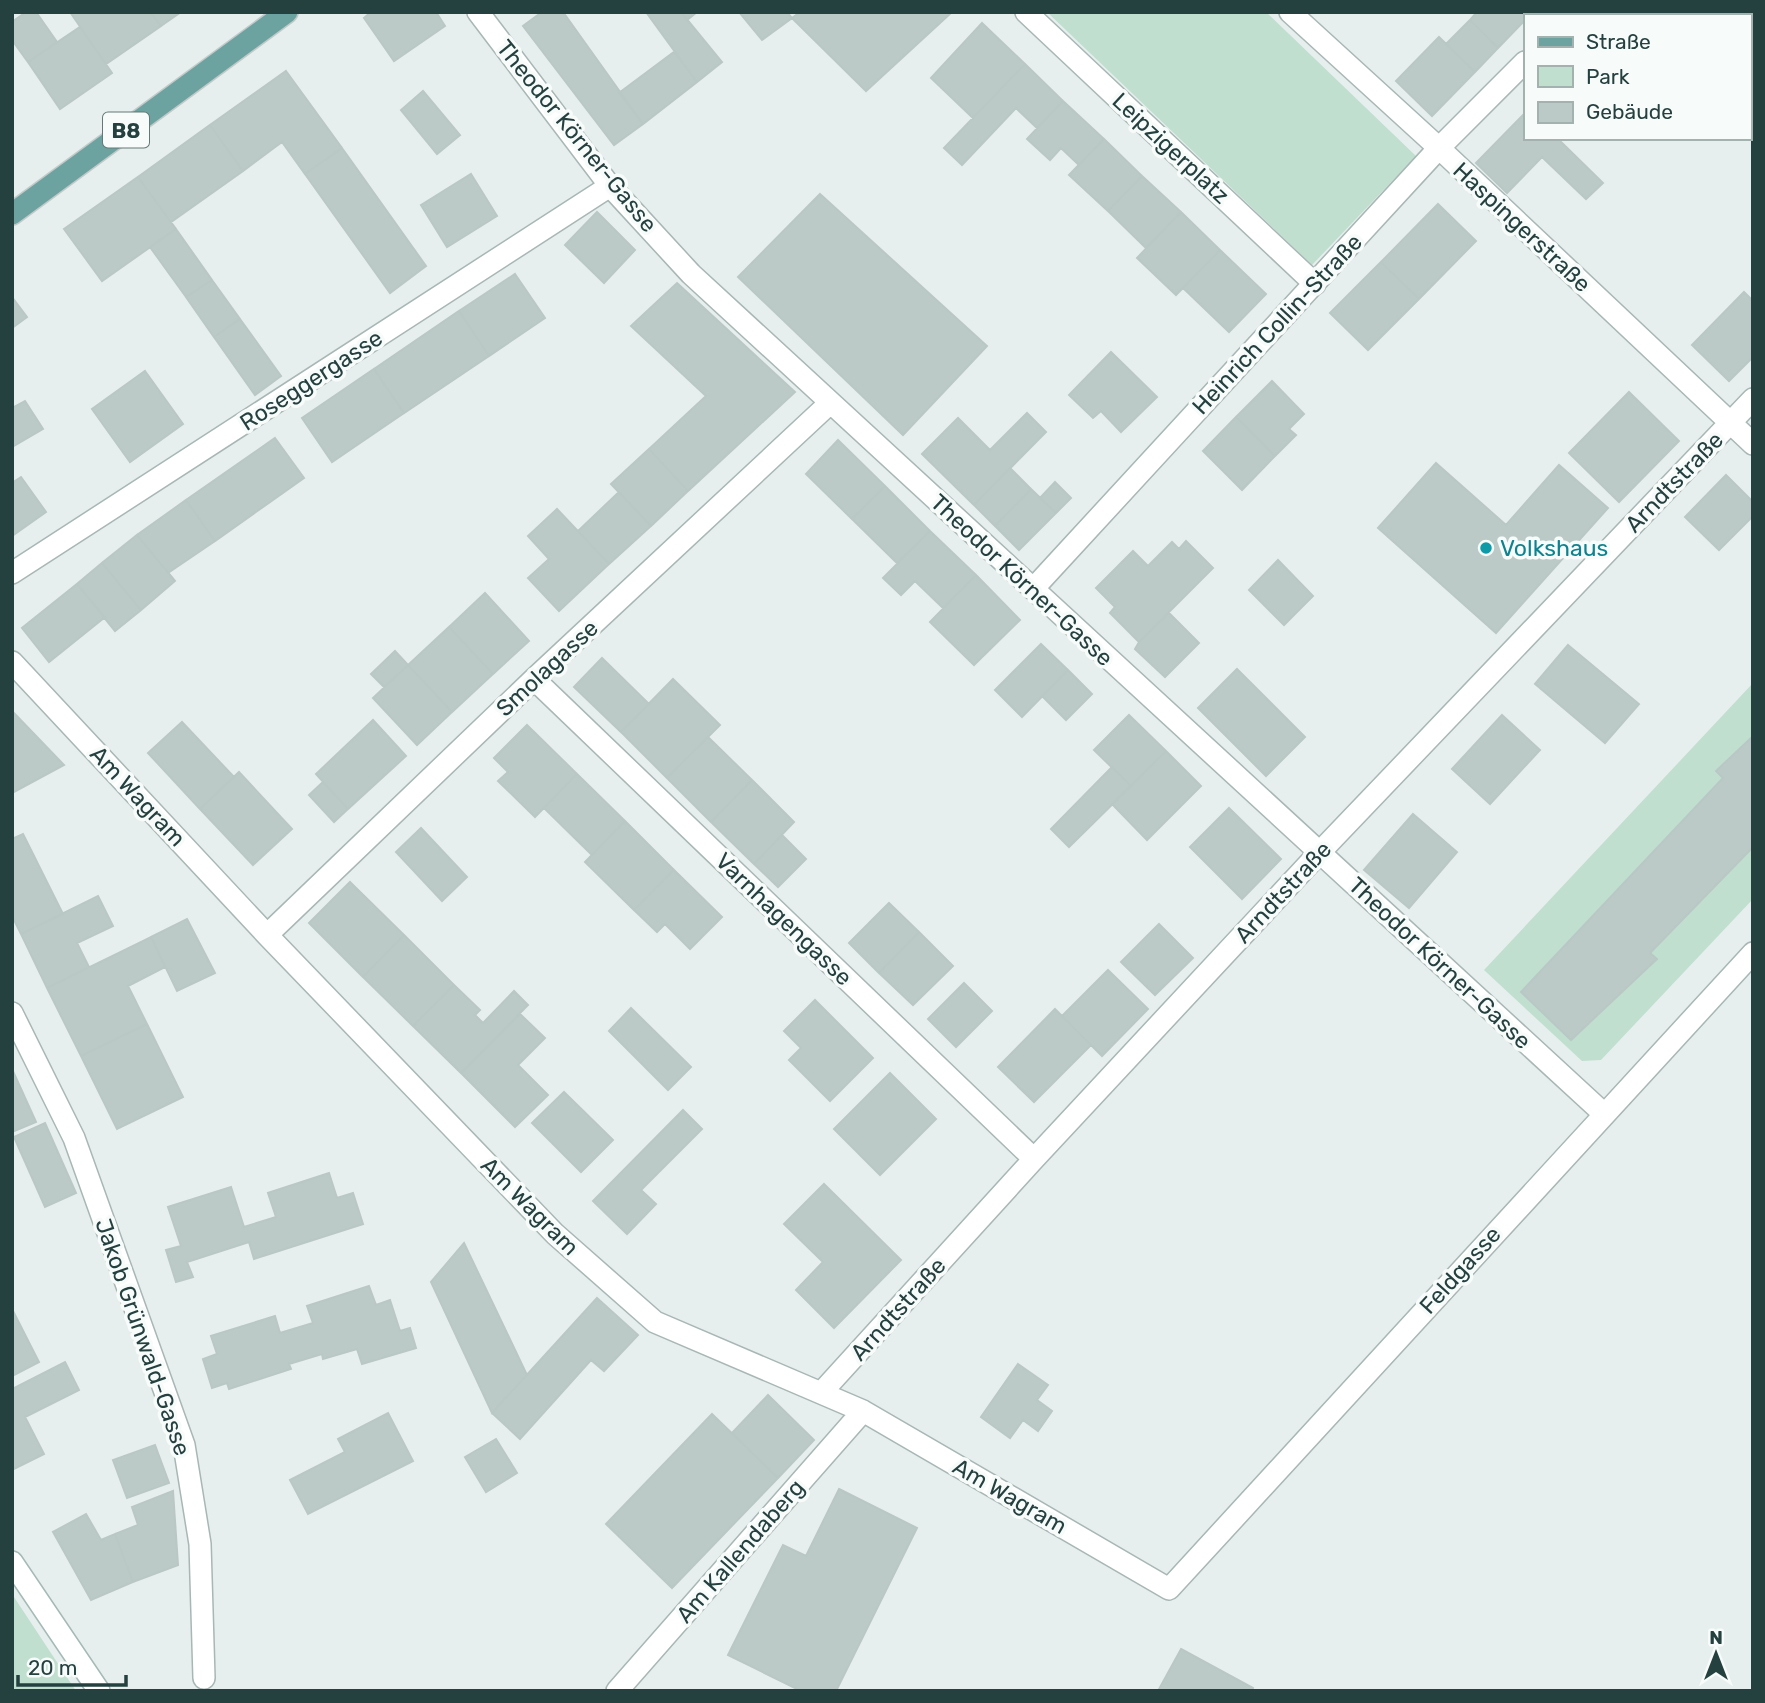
<svg xmlns="http://www.w3.org/2000/svg" width="1765" height="1703" font-family="Rubik,sans-serif">
  <style>
    .green { fill: #c0dfcf }
    .building { fill: #bbcac6; stroke: #b9c8c5; stroke-width: 2 }
    .lines { fill: none; stroke-linecap: round; stroke-linejoin: round }
    .street-casing { stroke: #a8b7b5; stroke-width: 24 }
    .secondary-casing { stroke: #a5bab7; stroke-width: 24 }
    .primary-casing { stroke: #c2cac9; stroke-width: 24 }
    .street { stroke: #fff; stroke-width: 21 }
    .secondary { stroke: #fff; stroke-width: 21 }
    .primary { stroke: #6ca3a0; stroke-width: 21 }
    .culture-dot { fill: #0f9aa8; stroke: #f7fbfa; stroke-width: 2.5 }
    .labels { text-anchor: middle; dominant-baseline: central; stroke-width: 7; stroke-linejoin: round; paint-order: stroke }
    .shield { fill: #f7fbfa; stroke: #647977; stroke-width: 2 }
    .shield-label { font-size: 21px; font-weight: bold; fill: #25413f }
    .street-label { font-size: 23px; fill: #25413f; stroke: #f7fbfa }
    .culture-label { font-size: 23px; fill: #0d838f; stroke: #f7fbfa; text-anchor: start }
  </style>
  <rect width="100%" height="100%" fill="#e6efed"/>
  <path class="green" d="M1047 12H1266L1416 156 1312 265Z
    M1753 683V899L1601 1060 1582 1061 1484 970Z
    M12 1594 76 1691H12Z"/>
  <path class="building" d="M26 12H36L57 42 28 62 12 40V22Z
    M70 12H150L161 26 106 64Z
    M150 12H181L161 26Z
    M371 12H436L445 26 394 61 364 18Z
    M542 12H563L643 124 614 145 523 26Z
    M646 12H681L722 62 697 82Z
    M681 12H697L687 20Z
    M739 12H787L792 18 762 40Z
    M800 12H952L866 91 792 18Z
    M1477 12H1533L1525 16V20L1498 48 1470 20Z
    M1624 12H1709L1710 13 1707 16H1627Z
    M1470 20 1498 48 1475 72 1446 44Z
    M982 23 1025 64 973 118 931 78Z
    M80 27 112 73 60 109 28 62Z
    M1439 37 1475 72 1432 116 1396 81Z
    M674 52 697 82 643 124 619 93Z
    M1025 64 1063 101 1037 128 1016 108 962 165 944 148Z
    M286 71 342 148 305 174 282 142 243 171 210 125Z
    M423 91 460 135 437 154 401 110Z
    M1063 101 1104 139 1079 165 1061 148 1050 160 1027 139Z
    M1525 113V138H1557L1603 183 1586 199 1542 157 1507 193 1476 163Z
    M210 125 243 171 171 222 138 177Z
    M1104 139 1142 176 1108 211 1069 175Z
    M342 148 426 266 390 293 305 174Z
    M471 174 497 216 447 247 421 205Z
    M1142 176 1181 212 1146 248 1108 211Z
    M138 177 176 229 102 281 64 229Z
    M820 194 987 346 903 435 738 277Z
    M1438 204 1476 241 1419 299 1381 262Z
    M597 212 635 250 604 283 565 245Z
    M1181 212 1220 250 1176 295 1137 258Z
    M176 229 212 280 186 297 150 247Z
    M1220 250 1266 294 1229 332 1183 288Z
    M1381 262 1419 299 1368 350 1330 313Z
    M515 274 545 318 489 356 459 311Z
    M212 280 240 319 214 337 186 297Z
    M677 283 795 392 688 491 649 449 706 396 631 326Z
    M1744 292 1753 301V357L1729 381 1692 345Z
    M12 297 27 317 12 328Z
    M459 311 489 356 404 413 374 369Z
    M240 319 281 376 255 395 214 337Z
    M1111 352 1157 397 1121 432 1101 411 1093 418 1069 395Z
    M374 369 404 413 332 462 302 418Z
    M145 371 183 424 130 462 92 409Z
    M1272 381 1304 414 1289 429 1296 435 1275 456 1236 417Z
    M1629 392 1679 441 1619 502 1569 453Z
    M25 401 43 429 12 447V408Z
    M1027 413 1046 432 974 505 922 454 958 418 990 450Z
    M1236 417 1275 456 1242 490 1203 451Z
    M275 438 304 478 215 541 186 500Z
    M838 440 885 486 852 519 806 474Z
    M649 449 688 491 651 526 611 484Z
    M1436 463 1506 525 1559 465 1608 508 1496 633 1378 528Z
    M1010 468 1031 489 995 526 974 505Z
    M1726 475 1753 502V516L1719 550 1685 517Z
    M21 477 46 512 12 536V483Z
    M1055 482 1071 498 1056 513 1040 498Z
    M885 486 930 531 897 563 852 519Z
    M1031 489 1056 513 1019 550 995 526Z
    M619 492 651 526 609 564 578 531Z
    M186 500 215 541 168 573 137 535Z
    M557 509 609 564 559 611 528 578 549 559 528 536Z
    M930 531 976 575 943 608 915 581 901 595 883 578Z
    M137 535 175 581 141 610 102 563Z
    M1186 541 1213 568 1139 642 1110 613 1115 607 1096 588 1133 551 1148 566 1172 542 1179 549Z
    M1278 560 1313 596 1284 625 1249 590Z
    M102 563 141 610 115 631 77 584Z
    M976 575 1020 620 974 665 930 622Z
    M77 584 105 617 49 662 22 628Z
    M485 593 529 641 493 674 449 627Z
    M1169 613 1199 643 1165 677 1135 649 1139 642Z
    M449 627 493 674 452 712 408 665Z
    M1041 644 1068 670 1022 717 995 690Z
    M1568 645 1639 704 1605 743 1535 684Z
    M395 651 408 665 384 687 371 674Z
    M602 658 649 704 621 732 574 687Z
    M408 665 452 712 417 745 373 698Z
    M1237 669 1305 737 1266 776 1198 708Z
    M1068 670 1092 694 1066 720 1042 696Z
    M673 679 720 725 667 778 621 732Z
    M13 712 64 765 12 793V713Z
    M1129 715 1166 751 1131 786 1094 750Z
    M1502 715 1540 750 1490 804 1452 769Z
    M373 720 406 756 348 809 316 774Z
    M182 722 234 777 200 809 148 753Z
    M527 725 577 774 535 817 498 781 508 772 494 758Z
    M1753 736V847L1650 953 1657 959 1571 1040 1521 992 1723 778 1716 771Z
    M708 737 752 780 711 822 667 778Z
    M1166 751 1201 786 1147 840 1112 804Z
    M1112 767 1131 786 1069 847 1051 829Z
    M239 772 292 829 253 865 200 809Z
    M577 774 625 821 592 855 544 808Z
    M752 780 794 822 754 864 711 822Z
    M323 782 348 809 334 822 309 795Z
    M1229 808 1281 859 1242 899 1190 847Z
    M1413 814 1457 852 1409 908 1364 870Z
    M625 821 674 870 634 910 585 862Z
    M421 828 467 877 442 901 396 852Z
    M23 834 63 914 21 934 12 916V839Z
    M782 835 806 859 778 887 754 864Z
    M674 870 722 917 690 949 665 924 657 932 634 910Z
    M350 882 404 935 363 977 309 923Z
    M98 896 113 926 77 943 89 967 47 988 21 934Z
    M889 903 919 932 879 973 849 943Z
    M187 919 215 973 177 991 151 937Z
    M1159 924 1193 958 1155 995 1121 962Z
    M919 932 953 966 913 1005 879 973Z
    M404 935 454 985 413 1026 363 977Z
    M151 937 165 967 128 986 147 1024 81 1056 47 988Z
    M1108 970 1148 1009 1102 1056 1062 1016Z
    M964 983 992 1011 956 1047 928 1019Z
    M454 985 480 1010 475 1015 483 1023 514 991 528 1005 461 1073 413 1026Z
    M815 1000 873 1058 830 1101 789 1060 801 1048 784 1031Z
    M631 1008 691 1067 668 1090 609 1031Z
    M1055 1009 1091 1045 1034 1102 998 1067Z
    M520 1014 545 1038 518 1065 548 1095 515 1127 461 1073Z
    M147 1024 183 1097 117 1129 81 1056Z
    M12 1069 36 1122 12 1132Z
    M890 1073 936 1119 880 1175 834 1129Z
    M564 1092 613 1140 581 1172 532 1123Z
    M683 1110 702 1129 641 1190 656 1204 627 1234 593 1201Z
    M45 1123 76 1193 45 1207 14 1137Z
    M329 1173 337 1198 353 1193 363 1224 254 1259 249 1242 187 1262 193 1277 176 1282 166 1250 181 1246 168 1207 231 1187 244 1227 276 1217 268 1193Z
    M824 1184 901 1260 834 1328 796 1290 823 1262 784 1224Z
    M464 1243 527 1375 492 1413 431 1282Z
    M369 1286 376 1305 390 1300 400 1331 410 1328 416 1348 362 1364 357 1349 323 1359 322 1354 289 1364 291 1369 229 1389 227 1383 212 1388 203 1359 217 1354 211 1336 275 1316 280 1333 313 1323 307 1306Z
    M597 1298 638 1335 604 1371 591 1360 520 1439 492 1413Z
    M12 1309 39 1362 12 1376Z
    M65 1362 79 1390 25 1417 44 1454 14 1469 12 1465V1389Z
    M1018 1364 1048 1385 1037 1400 1052 1411 1038 1431 1023 1420 1010 1438 981 1417Z
    M768 1395 814 1440 778 1478 732 1433Z
    M388 1413 413 1461 308 1514 290 1480 345 1452 338 1439Z
    M712 1414 778 1478 672 1588 606 1524Z
    M496 1439 517 1473 486 1492 465 1457Z
    M155 1445 169 1483 127 1498 113 1460Z
    M839 1489 917 1528 836 1691H801L728 1655 783 1545 806 1556Z
    M173 1491 178 1565 133 1582 115 1534 138 1525 132 1507Z
    M86 1514 101 1540 115 1534 133 1582 91 1600 53 1532Z
    M1181 1649 1253 1688 1252 1691H1158Z"/>
  <g class="lines">
    <g class="street-casing">
      <path id="street" d="M478 12 610 186 691 274 1603 1113
        M1026 12 1315 284
        M1290 12 1439 148 1753 444
        M1572 16 1575 12
        M12 573 610 186
        M1033 589 1439 148 1525 62
        M12 662 267 935 555 1234 655 1322 863 1411 1169 1589 1753 953
        M534 679 1034 1159
        M267 935 534 679 830 403
        M12 1013 74 1138 184 1445 200 1544 204 1678
        M821 1393 1034 1159 1320 852 1753 399
        M617 1691 863 1411"/>
    </g>
    <g class="secondary-casing">
      <path id="secondary" d="M12 1562 99 1691"/>
    </g>
    <g class="primary-casing">
      <path id="primary" d="M12 214 287 12"/>
    </g>
    <use href="#street" class="street"/>
    <use href="#secondary" class="secondary"/>
    <use href="#primary" class="primary"/>
  </g>
  <circle class="culture-dot" cx="1486" cy="548" r="7"/>
  <g class="labels">
    <rect class="shield" x="103" y="112.5" width="46" height="35" rx="5"/>
    <g class="shield-label">
      <text x="126" y="130">B8</text>
    </g>
    <g class="street-label">
      <text transform="translate(577 136) rotate(51)">Theodor Körner-Gasse</text>
      <text transform="translate(1171 148) rotate(43)">Leipzigerplatz</text>
      <text transform="translate(1522 227) rotate(43)">Haspingerstraße</text>
      <text transform="translate(1277 324) rotate(-47)">Heinrich Collin-Straße</text>
      <text transform="translate(311 380) rotate(-33)">Roseggergasse</text>
      <text transform="translate(1674 482) rotate(-46)">Arndtstraße</text>
      <text transform="translate(1022 580) rotate(43)">Theodor Körner-Gasse</text>
      <text transform="translate(547 668) rotate(-43)">Smolagasse</text>
      <text transform="translate(138 796) rotate(47)">Am Wagram</text>
      <text transform="translate(1283 892) rotate(-47)">Arndtstraße</text>
      <text transform="translate(784 919) rotate(44)">Varnhagengasse</text>
      <text transform="translate(1440 963) rotate(43)">Theodor Körner-Gasse</text>
      <text transform="translate(530 1206) rotate(45)">Am Wagram</text>
      <text transform="translate(1460 1270) rotate(-48)">Feldgasse</text>
      <text transform="translate(898 1309) rotate(-48)">Arndtstraße</text>
      <text transform="translate(143 1337) rotate(71)">Jakob Grünwald-Gasse</text>
      <text transform="translate(1010 1496) rotate(30)">Am Wagram</text>
      <text transform="translate(740 1551) rotate(-49)">Am Kallendaberg</text>
    </g>
    <g class="culture-label">
      <text x="1500" y="548">Volkshaus</text>
    </g>
  </g>
  <rect width="1765" height="1703" fill="none" stroke="#25413f" stroke-width="28"/>
  <rect x="1524" y="14" width="228" height="126" fill="#f7fbfa" stroke="#a3b1af" stroke-width="2"/>
  <rect x="1538" y="37" width="35" height="10" fill="#6ca3a0" stroke="#a3b1af" stroke-width="2"/>
  <text x="1586" y="49" font-size="21" fill="#25413f">Straße</text>
  <rect x="1538" y="66" width="35" height="21" fill="#c0dfcf" stroke="#a3b1af" stroke-width="2"/>
  <text x="1586" y="84" font-size="21" fill="#25413f">Park</text>
  <rect x="1538" y="102" width="35" height="21" fill="#bbcac6" stroke="#a3b1af" stroke-width="2"/>
  <text x="1586" y="119" font-size="21" fill="#25413f">Gebäude</text>
  <g transform="translate(1716 1654)" stroke="#f7fbfa" stroke-width="5" paint-order="stroke">
  <path d="M0-5L12 26L0 18L-12 26Z" fill="#25413f"/>
  <text y="-10" font-size="19" font-weight="bold" text-anchor="middle" fill="#25413f">N</text>
  </g>
  <path d="M18 1675v10h108v-10" fill="none" stroke="#25413f" stroke-width="3.5"/>
  <text x="28" y="1675" font-size="21" fill="#25413f" stroke="#f7fbfa" stroke-width="5" paint-order="stroke">20 m</text>
</svg>
